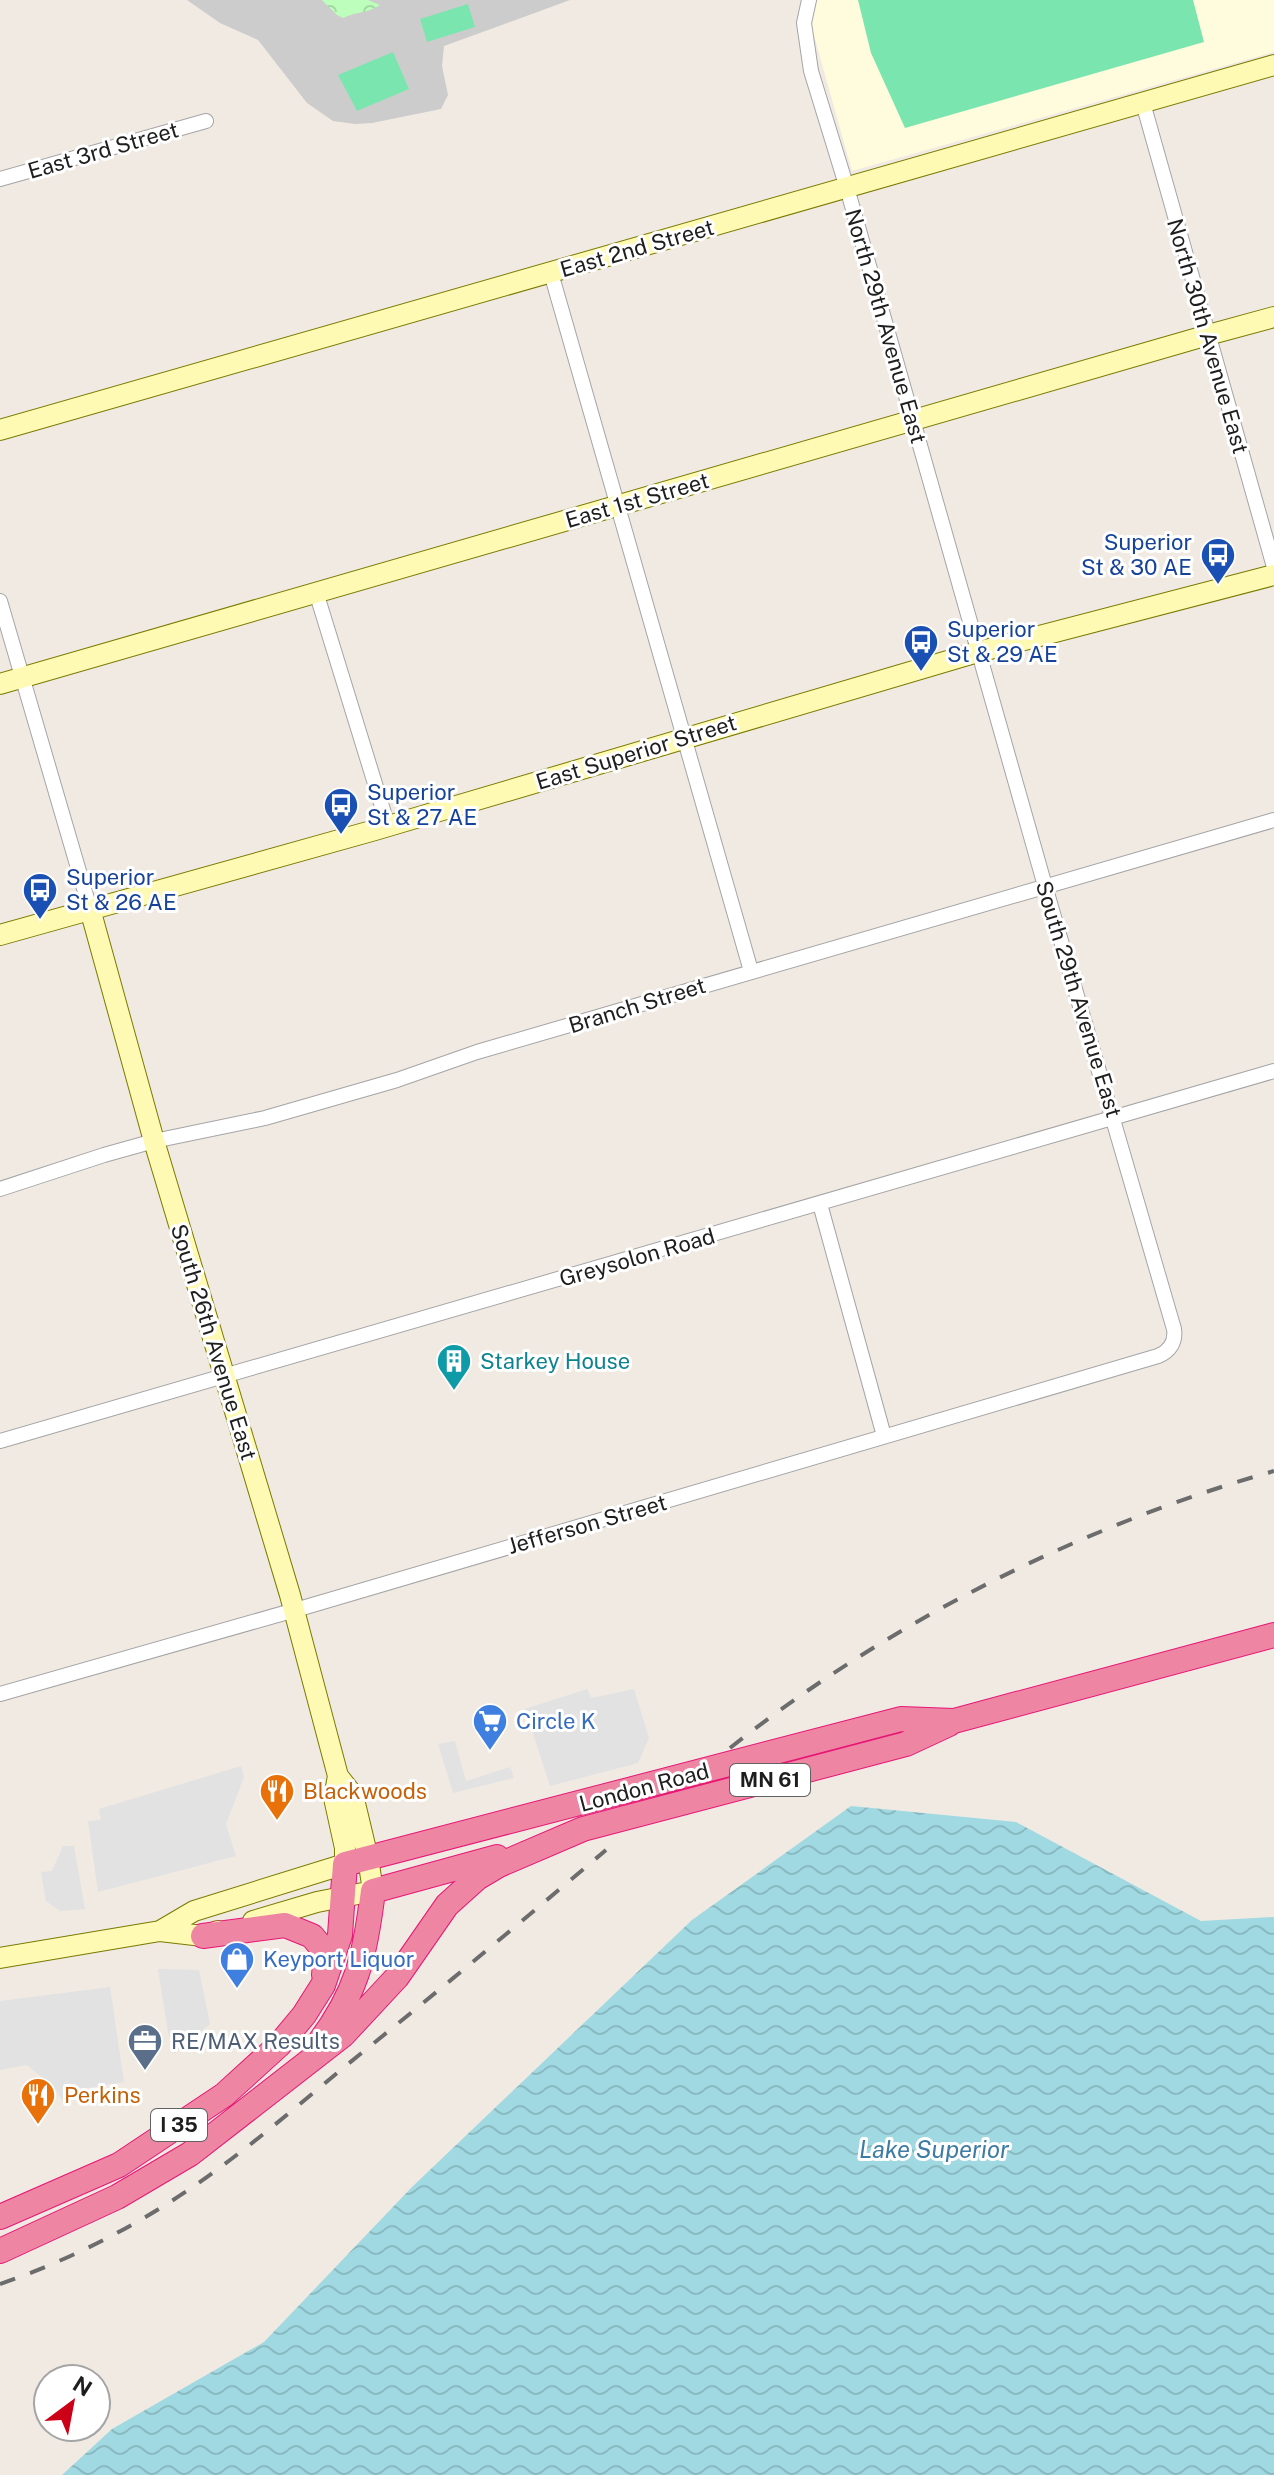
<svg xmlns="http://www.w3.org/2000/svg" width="1274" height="2475" font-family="'Public Sans',sans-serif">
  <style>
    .education { fill: #fffbdd }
    .religious { fill: #ccc }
    .park { fill: url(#park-crowns) }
    .pitch { fill: #7be5b0 }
    .parking { fill: #e2e2e2 }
    .water { fill: url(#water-waves) }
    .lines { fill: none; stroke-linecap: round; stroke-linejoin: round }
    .street-casing { stroke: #a5a5a5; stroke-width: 16 }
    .secondary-casing { stroke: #7a7a00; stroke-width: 22 }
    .highway-casing { stroke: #e71675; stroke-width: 26 }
    .street { stroke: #fff; stroke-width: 14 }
    .secondary { stroke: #fefab3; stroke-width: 20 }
    .highway { stroke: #ed85a3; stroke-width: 24 }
    .rail { stroke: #6c6c6c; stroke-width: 4; stroke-dasharray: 16 16; stroke-linecap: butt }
    .labels { text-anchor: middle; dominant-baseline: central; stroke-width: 6; stroke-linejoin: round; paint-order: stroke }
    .shield { fill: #fff; stroke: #626262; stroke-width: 2 }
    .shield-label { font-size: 20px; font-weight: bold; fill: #1e1e1e }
    .street-label { font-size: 22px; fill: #1e1e1e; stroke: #fff }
    .transit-label { font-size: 22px; fill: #164399; stroke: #fff; text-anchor: start }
    .culture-label { font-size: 22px; fill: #0d838f; stroke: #fff; text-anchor: start }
    .shop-label { font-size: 22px; fill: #366cbe; stroke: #fff; text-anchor: start }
    .food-label { font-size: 22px; fill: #c56008; stroke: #fff; text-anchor: start }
    .service-label { font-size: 22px; fill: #4e5e75; stroke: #fff; text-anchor: start }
    .water-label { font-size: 24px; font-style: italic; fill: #3e7ca5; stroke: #fff }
  </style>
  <defs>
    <pattern id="park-crowns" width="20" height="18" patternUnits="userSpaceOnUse" patternTransform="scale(2)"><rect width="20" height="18" fill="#befebc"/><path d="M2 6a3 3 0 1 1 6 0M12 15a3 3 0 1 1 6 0" fill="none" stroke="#a3d9a1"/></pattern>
    <pattern id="water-waves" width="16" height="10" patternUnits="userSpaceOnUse" patternTransform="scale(2)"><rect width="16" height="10" fill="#a0d9e1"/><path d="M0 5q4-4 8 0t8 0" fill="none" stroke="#89bac1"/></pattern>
  </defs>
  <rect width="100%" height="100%" fill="#f0eae3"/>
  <path class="education" d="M804 0H1274V52L852 171Z"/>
  <path class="religious" d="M187 0H570L444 46 442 66 448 95 441 109 372 123 355 124 333 121 307 103 258 40 220 23Z"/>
  <path class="park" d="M322 0H368L380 5C369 13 355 12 343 18L337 15Z"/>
  <path class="pitch" d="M858 0H1193L1204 42 905 128 871 53Z
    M468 4 475 27 427 42 420 19Z
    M393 52 409 89 357 111 338 75Z"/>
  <path class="parking" d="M587 1689 591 1698 634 1689 649 1738 638 1763 550 1786 525 1709Z
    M455 1741 466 1781 510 1767 514 1778 453 1793 438 1744Z
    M241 1766 244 1777 226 1824 236 1856 98 1892 88 1821 101 1820 99 1809Z
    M63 1846H74L85 1909 60 1911 46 1901 41 1872 52 1871Z
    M158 1969 199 1970 210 2024 174 2054 168 2032Z
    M110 1987 124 2082 88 2088 66 2106 53 2086 27 2065 0 2070V2001Z"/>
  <path class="water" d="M851 1806 1016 1822 1201 1921 1274 1917V2475H62L112 2429 264 2342 412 2187 692 1920Z"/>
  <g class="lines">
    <g class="street-casing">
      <path id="street" d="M1143 103 1274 567
        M0 179 206 121
        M551 273 751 971
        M316 592 388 826
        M0 601 90 909
        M0 1189 104 1155 154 1141 265 1118 397 1080 477 1052 1274 820
        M820 1204 884 1436
        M0 1441 1274 1071
        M0 1694 309 1606 1158 1356C1170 1351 1176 1342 1174 1329L1045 886 847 188 811 71 804 23 809 0"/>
    </g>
    <g class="secondary-casing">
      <path id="secondary" d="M0 430 1274 65
        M0 684 1208 335 1274 317
        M90 909 154 1141 290 1595 338 1776 353 1795 368 1858 373 1891 317 1902 253 1921
        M0 935 375 830 978 652 1274 575
        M160 1931 194 1911 345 1864V1848L334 1798 338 1776
        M0 1958 160 1931 203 1936 218 1931"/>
    </g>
    <g class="highway-casing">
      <path id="highway" d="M203 1936 285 1925 312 1936 326 1953 324 1975
        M315 2048C357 1994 365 1957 373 1891L497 1857
        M0 2217 119 2165 224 2095 279 2045 304 2015 323 1985 340 1935 345 1864 901 1719 954 1721 1274 1635
        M0 2251 117 2197 190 2154 343 2035 397 1977 447 1905 477 1878 499 1865 583 1829 906 1744 949 1724"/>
    </g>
    <use href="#street" class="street"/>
    <use href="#secondary" class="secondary"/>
    <use href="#highway" class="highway"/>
    <path class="rail" d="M730 1748C888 1623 1080 1526 1274 1471
      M0 2284C82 2256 161 2213 230 2160 270 2130 309 2096 348 2064 435 1994 521 1922 606 1850"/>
  </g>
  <defs>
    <g id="bus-pin" transform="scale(1.8)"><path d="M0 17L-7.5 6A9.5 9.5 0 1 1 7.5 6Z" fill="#1a4fb4" stroke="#fff"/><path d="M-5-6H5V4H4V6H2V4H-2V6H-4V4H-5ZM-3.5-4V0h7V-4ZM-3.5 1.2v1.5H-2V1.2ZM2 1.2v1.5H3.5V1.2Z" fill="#fff"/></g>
    <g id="building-pin" transform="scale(1.8)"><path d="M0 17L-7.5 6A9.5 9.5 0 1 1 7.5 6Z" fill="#0f9aa8" stroke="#fff"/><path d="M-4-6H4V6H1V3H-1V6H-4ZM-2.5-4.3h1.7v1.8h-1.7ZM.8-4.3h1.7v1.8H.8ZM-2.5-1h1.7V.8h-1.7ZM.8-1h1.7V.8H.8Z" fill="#fff"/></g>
    <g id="supermarket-pin" transform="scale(1.8)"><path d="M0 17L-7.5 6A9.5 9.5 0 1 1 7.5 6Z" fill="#3f7fe0" stroke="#fff"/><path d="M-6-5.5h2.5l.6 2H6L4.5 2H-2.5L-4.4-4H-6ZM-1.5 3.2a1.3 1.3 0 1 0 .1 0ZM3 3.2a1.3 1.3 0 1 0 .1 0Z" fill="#fff"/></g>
    <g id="restaurant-pin" transform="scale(1.8)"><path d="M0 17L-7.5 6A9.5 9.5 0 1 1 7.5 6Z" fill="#e8710a" stroke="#fff"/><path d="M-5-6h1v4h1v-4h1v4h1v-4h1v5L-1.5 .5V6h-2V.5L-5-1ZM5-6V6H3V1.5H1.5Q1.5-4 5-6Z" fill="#fff"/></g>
    <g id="shop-pin" transform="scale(1.8)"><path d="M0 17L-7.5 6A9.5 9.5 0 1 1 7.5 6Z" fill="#3f7fe0" stroke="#fff"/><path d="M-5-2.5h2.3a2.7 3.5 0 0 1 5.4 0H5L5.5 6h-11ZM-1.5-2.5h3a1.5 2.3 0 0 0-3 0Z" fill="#fff"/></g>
    <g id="office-pin" transform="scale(1.8)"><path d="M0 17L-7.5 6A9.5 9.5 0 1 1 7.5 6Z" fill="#5c6f8a" stroke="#fff"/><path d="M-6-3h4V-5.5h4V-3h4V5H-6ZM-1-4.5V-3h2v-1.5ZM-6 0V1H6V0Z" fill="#fff"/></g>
  </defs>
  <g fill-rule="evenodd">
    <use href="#bus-pin" x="1218" y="555"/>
    <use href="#bus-pin" x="921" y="642"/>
    <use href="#bus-pin" x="341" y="805"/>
    <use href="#bus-pin" x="40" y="890"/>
    <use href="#building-pin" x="454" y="1361"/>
    <use href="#supermarket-pin" x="490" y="1721"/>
    <use href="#restaurant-pin" x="277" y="1791"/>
    <use href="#shop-pin" x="237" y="1959"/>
    <use href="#office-pin" x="145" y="2041"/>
    <use href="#restaurant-pin" x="38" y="2095"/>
  </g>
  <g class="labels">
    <g class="shield">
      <rect x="730" y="1764" width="80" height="32" rx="6"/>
      <rect x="151" y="2109" width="56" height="32" rx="6"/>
    </g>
    <g class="shield-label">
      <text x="770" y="1780">MN 61</text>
      <text x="179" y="2125">I 35</text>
    </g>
    <g class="street-label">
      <text transform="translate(103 150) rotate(-16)">East 3rd Street</text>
      <text transform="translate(637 248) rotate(-16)">East 2nd Street</text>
      <text transform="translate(886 326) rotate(74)">North 29th Avenue East</text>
      <text transform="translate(1208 336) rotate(74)">North 30th Avenue East</text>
      <text transform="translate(637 500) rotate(-16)">East 1st Street</text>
      <text transform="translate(636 752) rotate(-17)">East Superior Street</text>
      <text transform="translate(1079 999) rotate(73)">South 29th Avenue East</text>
      <text transform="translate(637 1005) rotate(-17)">Branch Street</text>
      <text transform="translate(637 1257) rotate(-16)">Greysolon Road</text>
      <text transform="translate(214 1342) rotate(73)">South 26th Avenue East</text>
      <text transform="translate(587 1524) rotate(-16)">Jefferson Street</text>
      <text transform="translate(644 1787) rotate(-15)">London Road</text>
    </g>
    <g class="transit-label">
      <text x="1192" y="542" text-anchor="end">Superior<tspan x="1192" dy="25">St &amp; 30 AE</tspan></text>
      <text x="947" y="629">Superior<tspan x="947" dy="25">St &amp; 29 AE</tspan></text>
      <text x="367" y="792">Superior<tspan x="367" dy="25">St &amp; 27 AE</tspan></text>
      <text x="66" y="877">Superior<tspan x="66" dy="25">St &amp; 26 AE</tspan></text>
    </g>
    <g class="culture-label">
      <text x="480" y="1361">Starkey House</text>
    </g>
    <g class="shop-label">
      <text x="516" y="1721">Circle K</text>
      <text x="263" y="1959">Keyport Liquor</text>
    </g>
    <g class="food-label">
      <text x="303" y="1791">Blackwoods</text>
      <text x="64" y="2095">Perkins</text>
    </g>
    <g class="service-label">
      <text x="171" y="2041">RE/MAX Results</text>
    </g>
    <g class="water-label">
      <text x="934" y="2149">Lake Superior</text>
    </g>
  </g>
  <g transform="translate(72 2403) rotate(32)"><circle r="38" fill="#ffffff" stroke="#a5a5a5" stroke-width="2"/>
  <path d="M0-6L14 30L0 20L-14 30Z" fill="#cc0016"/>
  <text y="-12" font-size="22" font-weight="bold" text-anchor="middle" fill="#1e1e1e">N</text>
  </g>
</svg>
